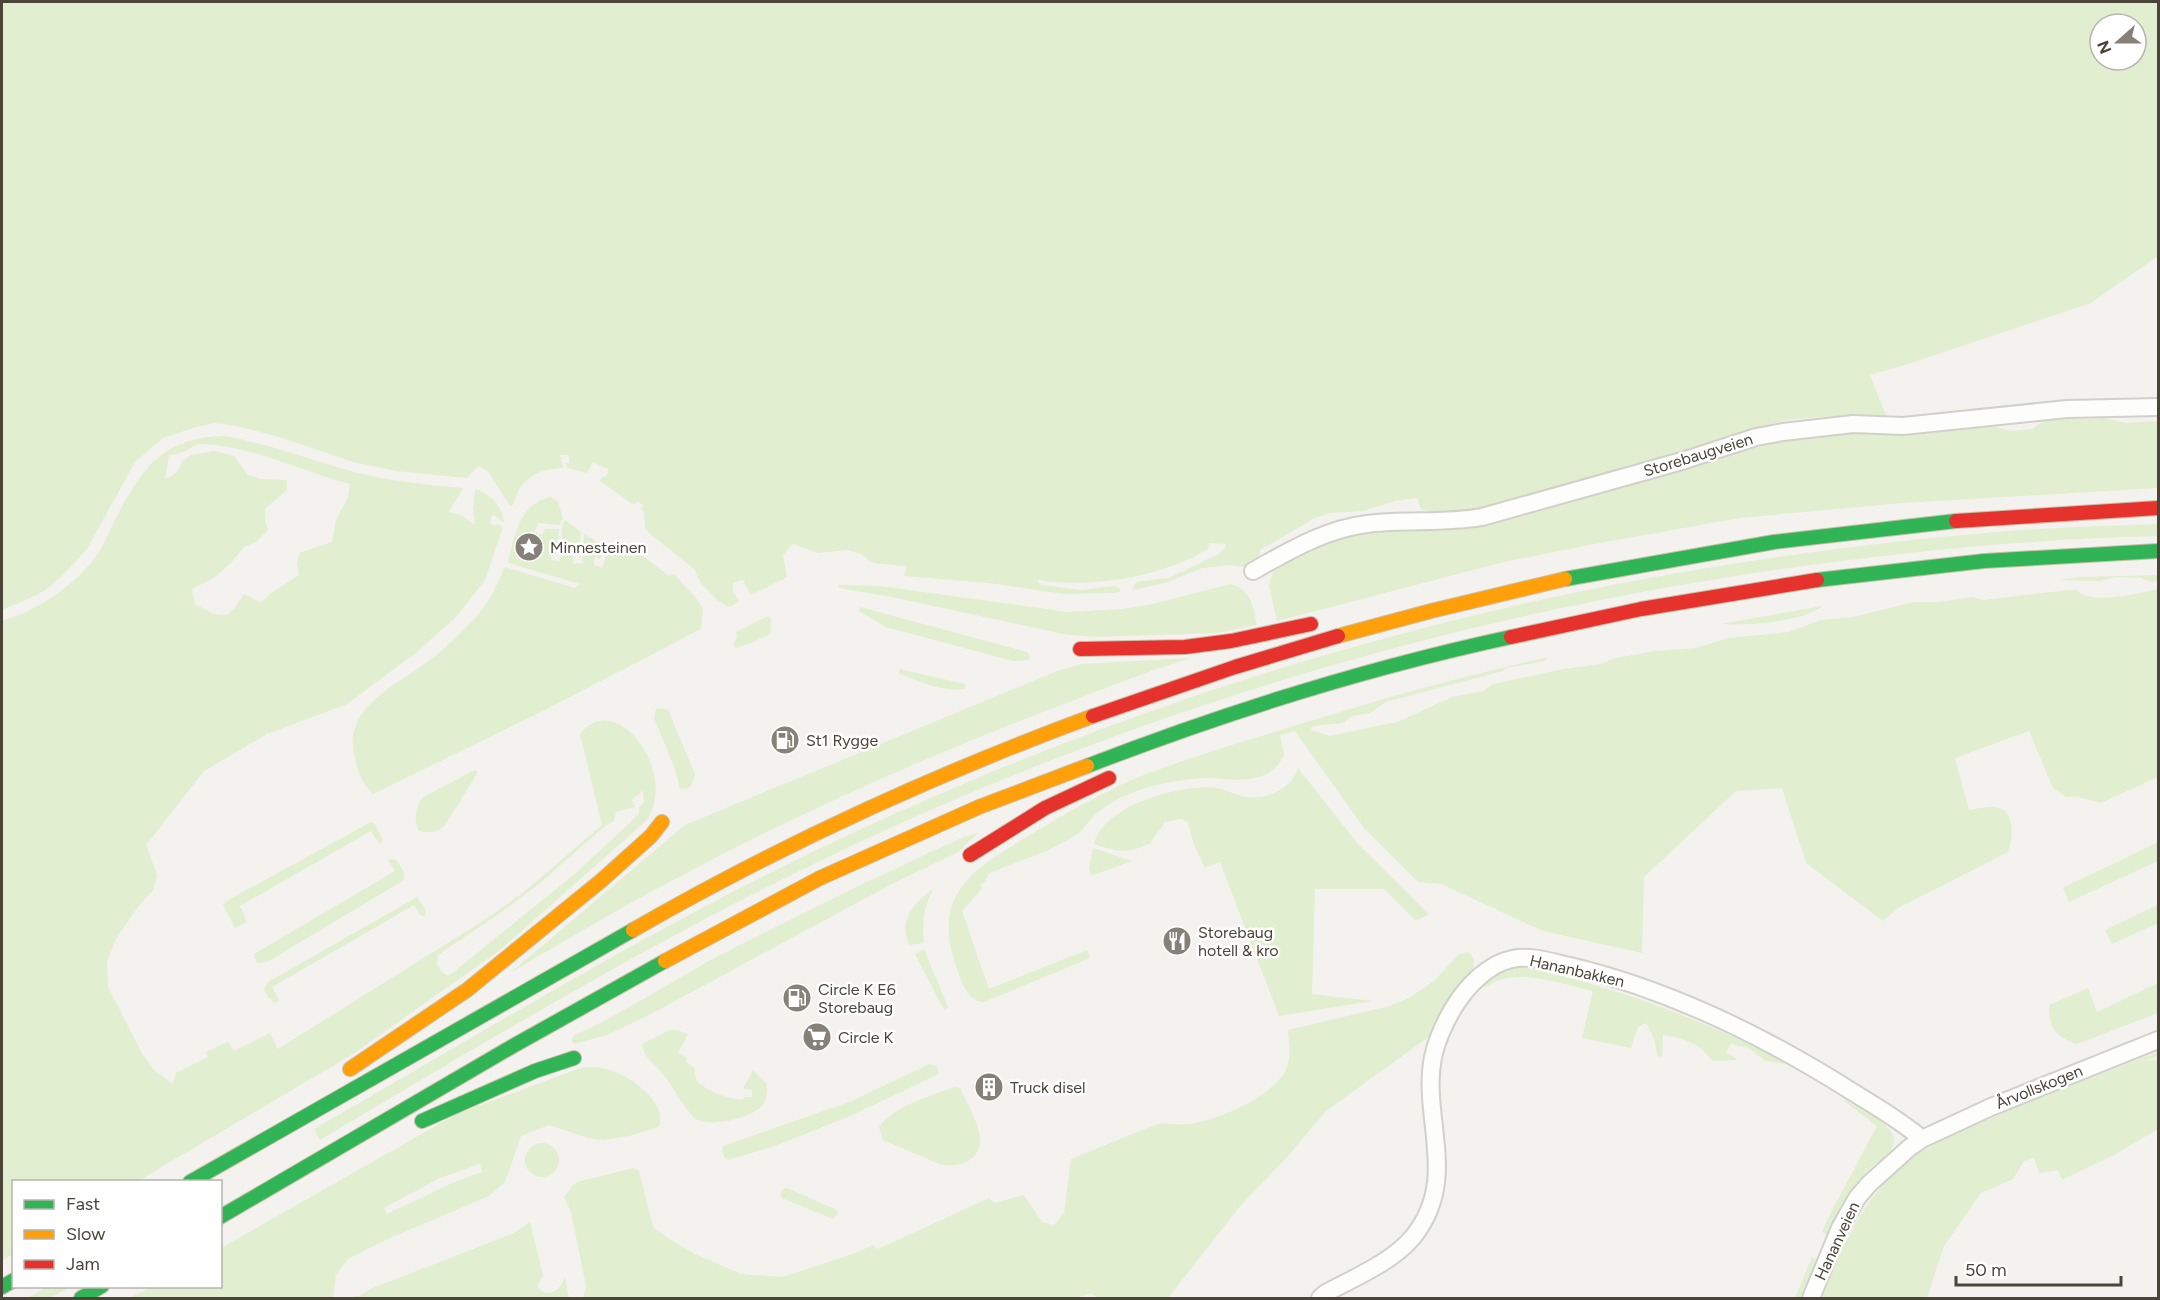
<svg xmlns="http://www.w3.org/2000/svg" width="2160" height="1300" font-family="Figtree,sans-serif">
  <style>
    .green { fill: #e1eecf; fill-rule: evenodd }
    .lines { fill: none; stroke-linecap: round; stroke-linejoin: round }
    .street-casing { stroke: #d2d0cb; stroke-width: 20 }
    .fast-casing { stroke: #ccbfa9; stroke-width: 16 }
    .slow-casing { stroke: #ccbfa9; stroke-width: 16 }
    .jam-casing { stroke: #ccbfa9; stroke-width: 16 }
    .street { stroke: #fdfdfc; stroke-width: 16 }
    .fast { stroke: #30b455; stroke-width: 14 }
    .slow { stroke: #ff9f0a; stroke-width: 14 }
    .jam { stroke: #e5322d; stroke-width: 14 }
    .labels { text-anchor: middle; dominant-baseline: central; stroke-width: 5; stroke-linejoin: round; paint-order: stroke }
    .street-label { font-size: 16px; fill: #4b4439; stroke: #fff }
    .poi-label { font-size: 16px; fill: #4b4439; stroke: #fff; text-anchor: start }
  </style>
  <rect width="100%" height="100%" fill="#f4f2ee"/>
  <path class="green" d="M2 2H2158V256L2091 303 1905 365 1870 375 1886 416 1850 415 1795 419 1774 423 1739 438 1461 515 1430 512 1421 509 1417 498 1395 501 1363 511 1330 513 1315 518 1260 550 1259 560 1244 567 1230 565 1202 568 1165 583 1132 590 1136 582 1169 578 1219 554 1225 548 1226 544 1209 543 1208 549C1160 578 1091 588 1037 580L1041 585 1081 590 1114 586 1120 588V592L1112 593 1063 594 989 583 904 576 907 569 904 566 873 563 861 554 847 550 818 553 793 544 783 555 787 577 751 595 743 580 733 583V592L739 602 729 607 718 601 701 583 694 569 649 533 645 527 644 512 641 509 643 505 638 501 634 505 600 481 603 476 605 478 609 470 593 462 587 473 567 468 566 463H569V455H560L563 468C539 469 519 478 514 504L510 506 488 472 480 466 475 469 467 478 396 471 353 462 279 437 236 426 214 423 196 427 163 438 135 462 87 549 63 575 51 586 37 595 2 610ZM2100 24H2136V60H2100Z
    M2104 418 2126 423 2158 421V488L1902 503 1740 518 1594 544 1504 562 1277 621 1269 586 1272 574 1293 554 1338 536 1416 527 1439 530 1472 527 1701 464 1772 441 1832 433 1914 435 1992 426 2011 431 2032 429 2040 423 2050 420Z
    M225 436C269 444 311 460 354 472 390 481 426 485 463 488L449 512 460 515 475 525 473 509 475 489C491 494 502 505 504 522L499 520V518L492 515 490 524 496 526 497 524 503 527 485 580 456 617 417 652 347 704 267 734 204 771 146 845 157 875 153 890 137 908 116 939 107 961 108 987 143 1055 155 1071 173 1084 176 1073 208 1057 206 1052 228 1042 234 1051 270 1033 278 1049 483 921 524 892 602 825 580 734C616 687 680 773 646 821L500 950 353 1054 138 1181 14 1182 13 1254 2 1261V621C37 611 72 587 95 558 103 548 108 534 114 522 141 470 161 437 225 436ZM201 444C253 446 301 471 350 484L348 497 336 520 332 542 299 553 297 564 299 575 271 593 261 603 244 594 235 608 227 615 214 614 195 604 192 589 215 577 231 563 244 547 256 542 268 530 265 521V509L287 490V480L261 479 247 474 234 456 214 451 191 455 182 461C180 471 174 476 165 479L169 455C185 454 188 447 201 444ZM643 790 644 802 639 807V814L577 872 450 975 444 974 437 965 438 955 503 911 540 883 605 826 614 821 616 812 635 807 632 800Z
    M551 497 558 502 563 518 560 525 539 523 534 532 542 535 545 529H559L557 554H551V560L560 561 562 526 565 520 581 532 579 555H573V564L582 563 584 534 604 546 600 559 595 557 594 565 603 568 607 548 630 556 638 552 669 576 674 574 696 598 703 609 701 629 543 711 373 794C362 784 358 772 355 758 341 707 398 685 430 660 445 649 458 635 471 622 487 607 496 587 505 567L575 588 580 584 508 563C514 537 520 502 551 497Z
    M2158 524V536C2063 538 1968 546 1874 557 1519 598 1168 696 845 849 664 934 492 1038 320 1140L314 1129C471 1039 626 944 788 864 1095 713 1427 608 1765 559 1846 547 1929 537 2010 531 2060 527 2109 526 2158 524Z
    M2158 575V581L2152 582 2141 578 2116 577 2100 581 2058 580 2082 577Z
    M1230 584C1251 589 1253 606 1257 625L1217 633 1092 637 1063 634 897 598 839 588V585L879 586 1068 612 1122 609 1153 604Z
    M2158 589V777L2101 803 2078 797H2066L2053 788 2029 731 1955 758 1969 810C1977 809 1986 806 1994 807 2016 809 2013 837 2008 852L1898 908 1883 921 1806 863 1782 788 1736 791 1644 877 1642 953 1543 931 1441 884 1418 882 1364 828 1295 731 1280 735 1284 755C1269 788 1233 778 1203 778 1187 779 1172 781 1157 785 1136 790 1113 799 1096 814 1089 819 1085 829 1077 834 1051 852 1019 861 989 873L985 882 980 885 982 889 962 911 989 989 1087 950 1090 958 984 1002C966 1002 961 980 956 966 947 941 944 910 961 888 977 865 1002 853 1025 838 1061 816 1097 795 1136 778 1187 758 1239 743 1291 727 1376 700 1462 676 1549 657L1545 661 1506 668 1503 671 1386 702 1370 713 1352 716 1343 723 1312 726 1311 730 1330 736 1386 724 1395 723 1452 697 1483 691 1493 684 1564 669 1601 664 1616 658 1656 651 1696 648 1728 638 1789 632 1821 620 1853 617 1914 602H1939L1971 597 1984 600 2068 590H2076C2091 606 2139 593 2158 589Z
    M1822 606C1804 622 1745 626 1721 624Z
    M860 607 1024 651 1028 653 1030 657 1029 660 1013 661 886 627 859 611Z
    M768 616 771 619 770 634 751 643 736 648 733 644 737 637 736 632Z
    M1191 658C1151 670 1111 686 1072 701 919 758 770 826 627 905 588 927 549 950 510 973L685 825 1057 671 1082 664Z
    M900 669 965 684V689C943 693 921 681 899 674Z
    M659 708 668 710 695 774 692 785 687 789H680L675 769 654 718 656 709Z
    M1298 768 1358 844 1429 914 1416 921 1384 889H1315L1312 994 1373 1001 1279 1016 1220 862 1205 868 1193 842 1188 822 1181 819 1165 822C1161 830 1153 836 1151 843 1128 854 1117 852 1094 844 1104 805 1180 784 1216 788 1226 789 1236 796 1247 797 1267 800 1293 788 1298 768Z
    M475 770 478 772 446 824C438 833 431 833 419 831 413 821 416 804 423 797Z
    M371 822 375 824 383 840 380 845 371 831 240 906 247 922 235 928 223 905 230 899Z
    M978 833 958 852 890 885 651 1014 607 1035 574 1044 572 1041 573 1036C620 1015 664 986 709 961 793 917 878 876 964 837Z
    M2158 842V861L2069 902 2063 888Z
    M1093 848 1132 861 1091 876 1089 867Z
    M392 859 396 860C401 867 406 872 404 880L267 962 257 963 254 954 395 871 388 860Z
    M931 890 933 891C923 907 922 925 924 943L910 945C897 923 914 903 931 890Z
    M417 897 426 910 425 916H421L414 905 272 987 279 1001 275 1003 268 997 264 989 268 982Z
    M2158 905V923L2112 944 2105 930Z
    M924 949 948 1007 944 1010 915 954Z
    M1469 952 1474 959V967L1443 1008 1430 1036 1326 1111 1288 1156 1241 1205 1168 1298H1098L1091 1293 1077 1298H583L586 1286 571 1212 564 1198 572 1186 577 1182 634 1168 639 1171 653 1227 668 1238 695 1254 741 1274 783 1277 853 1254 873 1245 878 1249 989 1198 994 1203 1024 1195 1042 1222 1054 1225 1064 1213 1071 1159 1157 1124C1167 1123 1175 1125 1185 1124 1214 1123 1277 1095 1287 1067 1291 1056 1289 1041 1288 1030L1390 1006 1409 998 1434 981 1459 954Z
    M1516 966C1611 984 1700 1019 1786 1062L1785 1064 1766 1061 1748 1048 1731 1044 1726 1052 1737 1060 1712 1061C1701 1043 1682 1038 1663 1035L1662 1057 1657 1056 1655 1041 1646 1023 1638 1027 1631 1048 1582 1038 1593 991C1561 984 1513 965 1485 988L1482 982 1500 970Z
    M2158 983V1013L2077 1044C2055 1037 2049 1028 2049 1005L2088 988 2097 1012Z
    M670 1030H677L688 1034 678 1053 687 1058 686 1062 695 1068C695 1073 695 1079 698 1082 707 1092 730 1099 743 1100L744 1097H752V1090L743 1089 753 1070 767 1084C767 1092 768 1100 762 1106 751 1118 710 1128 696 1119 687 1113 672 1085 663 1074 655 1063 644 1059 642 1045L644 1043Z
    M2158 1052V1056L2146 1061 2158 1060V1129L2114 1155 2062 1180 2058 1170 2039 1173 2034 1158 2024 1161 2013 1179 1981 1193 1944 1246 1927 1298H1822C1842 1248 1855 1213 1894 1173 1915 1151 1946 1139 1972 1127 2033 1099 2096 1076 2158 1052Z
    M929 1064 937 1066 939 1074 848 1117 772 1147 728 1160C723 1156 721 1153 723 1146L852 1101Z
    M583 1067C589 1068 596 1067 602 1068 624 1072 652 1091 660 1113 661 1117 660 1122 659 1127L629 1136 603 1140 588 1138 549 1125 521 1136 505 1182 489 1196 381 1242 348 1259 336 1275 333 1298H129L152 1287 220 1286 221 1248 457 1114ZM480 1164 482 1172 452 1183 387 1214 384 1208 440 1178Z
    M954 1087 960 1088C967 1103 978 1121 980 1137 982 1161 957 1169 939 1164L883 1140 879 1127C892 1107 931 1096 954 1087Z
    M1840 1098C1853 1105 1894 1123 1894 1140 1894 1154 1875 1163 1867 1171 1850 1189 1836 1212 1827 1235L1822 1232 1828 1218 1877 1126Z
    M525 1160a17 17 0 1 1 34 0a17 17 0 1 1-34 0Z
    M787 1188 837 1210 838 1214 833 1219 782 1198 780 1194 783 1189Z
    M530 1222 543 1276 537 1286C548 1300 561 1290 565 1277L569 1298H354V1296H359L370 1289 512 1234Z
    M1812 1257 1816 1259 1800 1298H1795Z
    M47 1287H70L50 1298H27Z"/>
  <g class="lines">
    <g class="street-casing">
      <path id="street" d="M1253 571C1289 551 1325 529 1367 524 1406 519 1443 524 1482 517L1682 461 1756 437 1783 432 1853 424 1903 426 2067 409 2158 407
        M1320 1298 1326 1293C1355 1277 1391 1263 1413 1237 1460 1179 1421 1118 1433 1057 1437 1039 1445 1022 1454 1007 1467 986 1488 964 1512 959 1532 955 1551 962 1570 966 1671 990 1764 1036 1851 1091 1875 1106 1900 1120 1922 1139
        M1811 1298 1840 1228 1857 1198 1869 1184 1909 1148 1922 1139 1991 1107 2158 1040"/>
    </g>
    <g class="fast-casing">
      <path id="fast" d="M1565 579 1774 542 1956 521
        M1817 580 1984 561 2158 551
        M1087 766C1224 713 1367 668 1511 637
        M422 1121 535 1071 574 1058
        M190 1182 633 930
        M220 1217 513 1046 665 961
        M2 1287 14 1280
        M81 1298 102 1286"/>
    </g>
    <g class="slow-casing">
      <path id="slow" d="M1338 636 1431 611 1565 579
        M633 930C777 847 936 774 1093 716
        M665 961 820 878 979 807 1087 766
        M350 1069 467 990 602 880 651 836 662 822"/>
    </g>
    <g class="jam-casing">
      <path id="jam" d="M1956 521 2158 508
        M1511 637 1641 609 1817 580
        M1080 649 1185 647 1231 641 1311 624
        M1093 716 1235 667 1338 636
        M970 855 1045 808 1109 778"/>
    </g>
    <use href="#street" class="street"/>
    <use href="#fast" class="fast"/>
    <use href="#slow" class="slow"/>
    <use href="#jam" class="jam"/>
  </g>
  <defs>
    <g id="sight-disc" transform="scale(1.5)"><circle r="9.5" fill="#868178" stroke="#fff"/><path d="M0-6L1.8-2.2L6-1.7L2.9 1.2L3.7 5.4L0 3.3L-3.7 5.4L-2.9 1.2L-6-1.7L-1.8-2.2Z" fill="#fff"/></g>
    <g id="fuel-disc" transform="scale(1.5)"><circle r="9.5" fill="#868178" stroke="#fff"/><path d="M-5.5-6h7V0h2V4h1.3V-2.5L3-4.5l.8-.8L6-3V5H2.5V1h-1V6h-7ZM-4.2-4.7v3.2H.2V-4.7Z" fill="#fff"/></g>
    <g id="restaurant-disc" transform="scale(1.5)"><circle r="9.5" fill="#868178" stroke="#fff"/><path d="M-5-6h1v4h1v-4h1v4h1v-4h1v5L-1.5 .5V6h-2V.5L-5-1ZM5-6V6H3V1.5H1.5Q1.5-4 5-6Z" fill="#fff"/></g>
    <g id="supermarket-disc" transform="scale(1.5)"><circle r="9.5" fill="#868178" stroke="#fff"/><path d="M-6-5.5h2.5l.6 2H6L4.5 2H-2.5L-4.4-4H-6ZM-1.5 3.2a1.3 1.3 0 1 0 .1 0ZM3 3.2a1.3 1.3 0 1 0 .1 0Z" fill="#fff"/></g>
    <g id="building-disc" transform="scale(1.5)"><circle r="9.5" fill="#868178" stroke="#fff"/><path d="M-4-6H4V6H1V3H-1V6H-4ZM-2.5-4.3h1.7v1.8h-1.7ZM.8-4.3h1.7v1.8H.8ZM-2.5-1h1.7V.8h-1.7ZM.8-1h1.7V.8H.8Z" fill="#fff"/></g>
  </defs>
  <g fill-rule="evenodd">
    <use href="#sight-disc" x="529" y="547"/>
    <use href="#fuel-disc" x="785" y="740"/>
    <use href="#restaurant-disc" x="1177" y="941"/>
    <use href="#fuel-disc" x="797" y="998"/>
    <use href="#supermarket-disc" x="817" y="1037"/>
    <use href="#building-disc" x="989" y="1087"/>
  </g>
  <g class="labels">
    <g class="street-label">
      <text transform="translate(1698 455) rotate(-17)">Storebaugveien</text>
      <text transform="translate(1577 971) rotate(13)">Hananbakken</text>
      <text transform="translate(2039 1087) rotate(-22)">Årvollskogen</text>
      <text transform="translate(1837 1241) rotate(-65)">Hananveien</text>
    </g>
    <g class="poi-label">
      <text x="550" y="547">Minnesteinen</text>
      <text x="806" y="740">St1 Rygge</text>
      <text x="1198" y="932">Storebaug<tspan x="1198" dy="18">hotell &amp; kro</tspan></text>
      <text x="818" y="989">Circle K E6<tspan x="818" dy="18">Storebaug</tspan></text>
      <text x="838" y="1037">Circle K</text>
      <text x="1010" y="1087">Truck disel</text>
    </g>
  </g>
  <rect width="2160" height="1300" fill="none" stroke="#4b4439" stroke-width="6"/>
  <rect x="12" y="1180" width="210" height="108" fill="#ffffff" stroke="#b7b4b0" stroke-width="1.5"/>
  <rect x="24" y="1200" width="30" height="9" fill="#30b455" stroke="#b7b4b0" stroke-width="1.5"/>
  <text x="66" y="1210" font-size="18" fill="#4b4439">Fast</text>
  <rect x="24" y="1230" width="30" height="9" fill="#ff9f0a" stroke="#b7b4b0" stroke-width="1.5"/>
  <text x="66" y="1240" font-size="18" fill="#4b4439">Slow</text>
  <rect x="24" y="1260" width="30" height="9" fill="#e5322d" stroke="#b7b4b0" stroke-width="1.5"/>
  <text x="66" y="1270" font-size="18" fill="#4b4439">Jam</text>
  <g transform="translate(2118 42) rotate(249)"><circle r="28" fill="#ffffff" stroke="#b7b4b0" stroke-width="1.5"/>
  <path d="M0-4.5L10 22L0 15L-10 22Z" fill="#868178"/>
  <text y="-9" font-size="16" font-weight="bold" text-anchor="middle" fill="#4b4439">N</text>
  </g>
  <path d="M1956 1276v9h165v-9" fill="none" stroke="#4b4439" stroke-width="3"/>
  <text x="1965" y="1276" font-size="18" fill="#4b4439" stroke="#ffffff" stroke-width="4.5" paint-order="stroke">50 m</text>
</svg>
